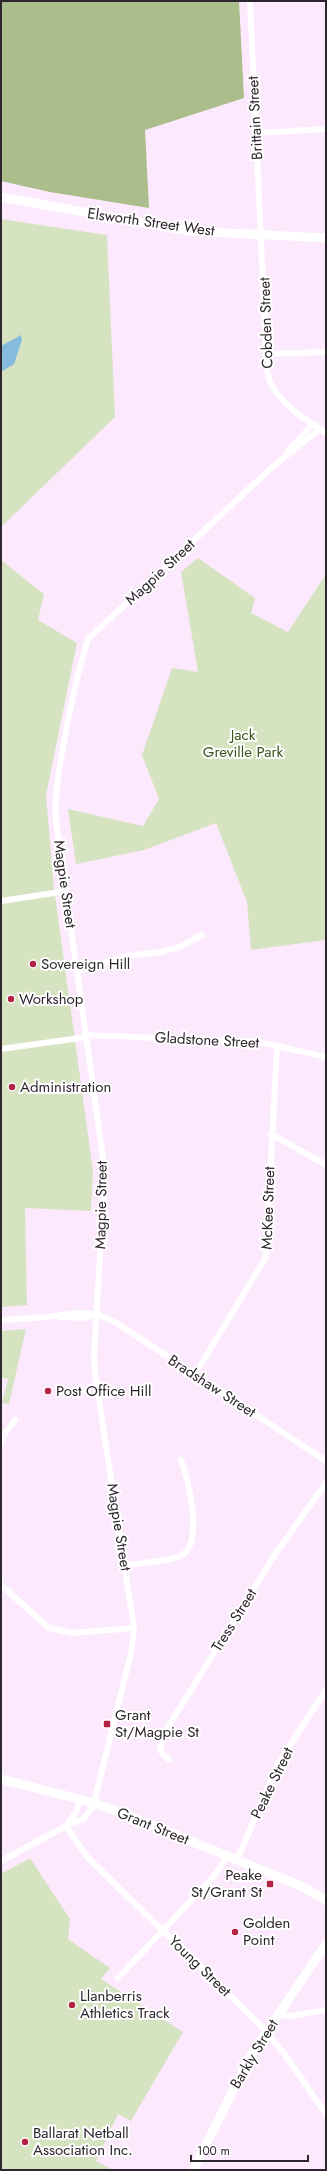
<svg xmlns="http://www.w3.org/2000/svg" width="327" height="2171" font-family="Jost,sans-serif">
  <style>
    .green { fill: #d6e3c1 }
    .forest { fill: #aabd8a }
    .water { fill: #86bbdd }
    .lines { fill: none; stroke-linecap: round; stroke-linejoin: round }
    .street { stroke: #fff; stroke-width: 6 }
    .secondary { stroke: #fff; stroke-width: 9 }
    .poi-dot { fill: #b42245; stroke: #fff; stroke-width: 1.5 }
    .labels { text-anchor: middle; dominant-baseline: central; stroke-width: 4; stroke-linejoin: round; paint-order: stroke }
    .street-label { font-size: 15px; fill: #2e262e; stroke: #fff }
    .park-label { font-size: 15px; fill: #3f5018; stroke: #fff }
    .poi-label { font-size: 15px; fill: #2e262e; stroke: #fff; text-anchor: start }
  </style>
  <rect width="100%" height="100%" fill="#fde9fd"/>
  <path class="green" d="M1 219 107 235 115 417 1 527Z
    M198 558 255 598 251 613 288 632 326 574V940L251 950 247 902 216 823 144 850 76 864 68 809 143 826 159 799 142 755 172 668 198 672 181 572Z
    M1 560 44 594 38 620 77 643 46 795 54 888 93 1171 91 1211 25 1208 27 1305 1 1307Z
    M26 1329 9 1404 2 1403 8 1379 1 1377V1331Z
    M30 1858 70 1919 68 1939 110 1968 101 1979 183 2032 131 2121 118 2114 96 2161 113 2170H1V1874Z"/>
  <path class="forest" d="M1 1H239L244 98 145 130 149 208 50 192 1 181Z"/>
  <path class="water" d="M21 335 22 340 14 364 1 372V346Z"/>
  <g class="lines">
    <path class="street" d="M250 1 267 371C273 401 302 417 326 433
      M256 133 326 129
      M266 354 326 352
      M287 452 313 424
      M1 901 67 891
      M78 971 127 956 161 952 182 946 202 935
      M87 1035 259 1042 326 1057
      M1 1049 87 1037
      M271 1134 326 1165
      M59 1317 84 1318 97 1314
      M1 1320C17 1319 33 1318 48 1317 77 1313 88 1308 115 1322L326 1461
      M195 1374 266 1257 277 1046
      M1 1444 4 1435 15 1420
      M125 1565C140 1563 169 1562 182 1555 204 1542 188 1479 181 1460
      M1 1585 49 1628 73 1633 134 1628
      M169 1760 160 1750 163 1735 276 1553 326 1483
      M94 1803 132 1649 134 1628 95 1374 94 1355 105 1172 56 821C54 796 59 772 63 747 69 711 77 675 88 639L270 469 320 429
      M67 1825 76 1812 80 1800
      M66 1826 88 1858 259 2024 283 2052 326 2114
      M237 1860 279 1762 326 1690
      M1 1861 66 1826 84 1819 95 1804
      M118 1978 214 1876 228 1856
      M278 2014 290 2016 326 2010"/>
    <path class="secondary" d="M1 197 189 231 326 238
      M1 1779 94 1803 122 1813 301 1886 326 1900
      M193 2170 251 2055 326 1944"/>
  </g>
  <g class="poi-dot">
    <circle cx="33" cy="964" r="4"/>
    <circle cx="11" cy="999" r="4"/>
    <circle cx="12" cy="1087" r="4"/>
    <circle cx="48" cy="1391" r="4"/>
    <rect x="103" y="1720" width="8" height="8" rx="2"/>
    <rect x="266" y="1880" width="8" height="8" rx="2"/>
    <circle cx="235" cy="1932" r="4"/>
    <circle cx="72" cy="2005" r="4"/>
    <circle cx="25" cy="2142" r="4"/>
  </g>
  <g class="labels">
    <g class="street-label">
      <text transform="translate(255 118) rotate(-93)">Brittain Street</text>
      <text transform="translate(151 222) rotate(8)">Elsworth Street West</text>
      <text transform="translate(266 323) rotate(-92)">Cobden Street</text>
      <text transform="translate(160 572) rotate(-43)">Magpie Street</text>
      <text transform="translate(65 884) rotate(82)">Magpie Street</text>
      <text transform="translate(207 1040) rotate(3)">Gladstone Street</text>
      <text transform="translate(101 1205) rotate(-89)">Magpie Street</text>
      <text transform="translate(268 1208) rotate(-88)">McKee Street</text>
      <text transform="translate(212 1386) rotate(33)">Bradshaw Street</text>
      <text transform="translate(119 1527) rotate(81)">Magpie Street</text>
      <text transform="translate(234 1620) rotate(-58)">Tress Street</text>
      <text transform="translate(272 1783) rotate(-64)">Peake Street</text>
      <text transform="translate(153 1826) rotate(22)">Grant Street</text>
      <text transform="translate(200 1966) rotate(44)">Young Street</text>
      <text transform="translate(254 2054) rotate(-59)">Barkly Street</text>
    </g>
    <g class="park-label">
      <text x="243" y="735">Jack<tspan x="243" dy="17">Greville Park</tspan></text>
    </g>
    <g class="poi-label">
      <text x="41" y="964">Sovereign Hill</text>
      <text x="19" y="999">Workshop</text>
      <text x="20" y="1087">Administration</text>
      <text x="56" y="1391">Post Office Hill</text>
      <text x="115" y="1715">Grant<tspan x="115" dy="17">St/Magpie St</tspan></text>
      <text x="262" y="1875" text-anchor="end">Peake<tspan x="262" dy="17">St/Grant St</tspan></text>
      <text x="243" y="1923">Golden<tspan x="243" dy="17">Point</tspan></text>
      <text x="80" y="1996">Llanberris<tspan x="80" dy="17">Athletics Track</tspan></text>
      <text x="33" y="2133">Ballarat Netball<tspan x="33" dy="17">Association Inc.</tspan></text>
    </g>
  </g>
  <rect width="327" height="2171" fill="none" stroke="#2e262e" stroke-width="4"/>
  <path d="M191 2155v6h117v-6" fill="none" stroke="#2e262e" stroke-width="2"/>
  <text x="197" y="2155" font-size="12" fill="#2e262e" stroke="#ffffff" stroke-width="3" paint-order="stroke">100 m</text>
</svg>
